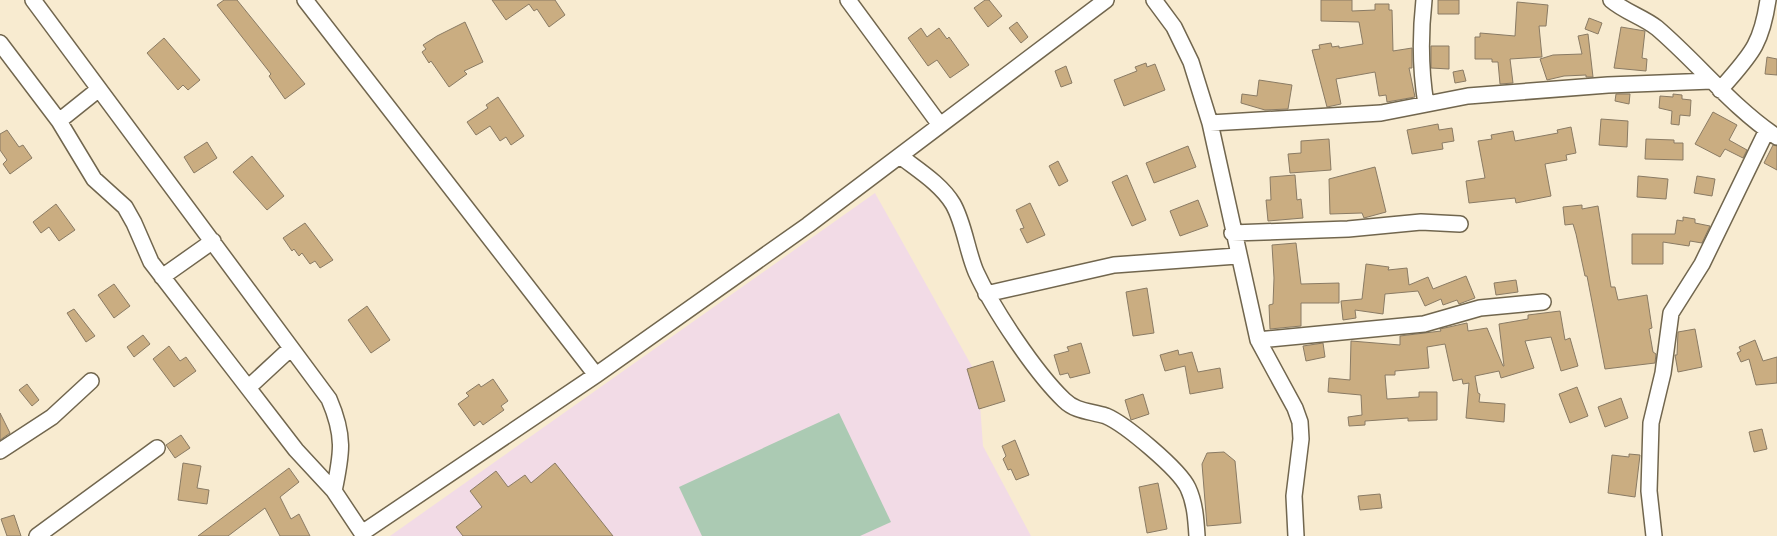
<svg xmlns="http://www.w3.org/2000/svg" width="1777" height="536" font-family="'Space Grotesk',sans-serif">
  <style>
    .education { fill: #f2dbe6 }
    .green { fill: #abcab3 }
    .building { fill: #caad81; stroke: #8a7b64 }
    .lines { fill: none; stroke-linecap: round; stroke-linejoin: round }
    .minor-casing { stroke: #71664e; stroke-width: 18 }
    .minor { stroke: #fff; stroke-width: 15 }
  </style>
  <rect width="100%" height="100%" fill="#f8ebd0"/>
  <path class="education" d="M875 193 978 377 983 446 1031 536H390Z"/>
  <path class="green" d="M839 413 891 522 860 536H702L679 487Z"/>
  <path class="building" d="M224 0H237L305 84 285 99 269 76 271 74 217 5Z
    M492 0H555L565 15 549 27 537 9 534 11 529 4 506 20Z
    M985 0H989L1002 16 988 27 974 8Z
    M1321 0H1352V11L1375 10V4H1389V10H1392L1393 51 1412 48V68H1409L1415 97 1387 102 1386 95 1379 96 1375 72 1336 79 1341 104 1327 107 1312 50 1320 49 1319 45 1331 43 1332 47 1339 46V48L1363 44 1359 22 1321 21Z
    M1438 0H1459V14H1438Z
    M1517 2 1548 5 1546 26H1539L1542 57 1510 59 1513 83 1500 84 1498 62H1492V59H1475V37H1480V33L1515 36Z
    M1589 18 1602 23 1598 34 1585 29Z
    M465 22 483 62 464 71 467 74 449 87 431 61 429 63 422 52 426 49 423 45 437 36Z
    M1017 22 1028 37 1021 43 1009 28Z
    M1621 27 1645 31 1642 58 1647 59 1646 71 1614 68Z
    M921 28 927 37 939 28 947 39 949 37 969 65 950 78 937 60 928 66 908 38Z
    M1588 34 1593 77H1586V75L1564 76 1547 80 1540 59 1553 55 1582 54 1578 36Z
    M164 38 200 80 188 90 183 85 178 90 147 53Z
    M1431 46H1449V69L1431 68Z
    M1767 57 1777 59V75L1765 74Z
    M1146 63 1147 67 1155 64 1165 90 1124 106 1114 80 1137 71 1135 67Z
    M1066 66 1072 83 1061 87 1055 71Z
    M1463 70 1466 81 1455 83 1453 72Z
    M1259 80 1292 85 1288 109 1265 110 1241 103 1242 94 1257 96Z
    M1616 94H1630L1629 104 1615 101Z
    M1673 94 1682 95V99L1691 100 1690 116 1680 115 1679 125 1671 124 1672 111 1659 108 1660 96 1673 97Z
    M498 97 524 136 511 145 506 137 500 141 490 126 476 135 467 122 488 108 486 105Z
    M1713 112 1737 125 1729 140 1747 150 1743 158 1725 149 1720 157 1695 144Z
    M1601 119 1628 121 1627 147 1599 145Z
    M1438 124 1439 130 1452 128 1454 141 1442 143 1443 149 1412 154 1407 130Z
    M1571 127 1576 153 1566 155 1567 160 1545 164 1551 196 1516 203 1515 198 1469 203 1466 181 1485 178 1478 141 1492 139 1491 135 1513 131 1515 141 1558 133 1557 130Z
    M7 130 19 147 23 145 32 158 10 174 3 164 7 160 0 150V134Z
    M1329 139 1331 170 1290 173 1288 154 1301 153V141Z
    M1646 139 1674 140V143H1683V160L1645 159Z
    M207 142 217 158 194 173 184 157Z
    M1773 145 1777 146V170L1764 163Z
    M1188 146 1196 167 1154 183 1146 163Z
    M252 156 284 196 267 210 233 172Z
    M1058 161 1068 181 1059 186 1049 166Z
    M1375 167 1386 212 1364 218 1362 213 1330 214 1329 179Z
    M1127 175 1146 220 1132 226 1112 182Z
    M1295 175 1297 200 1301 199 1303 218 1268 221 1266 200H1271L1270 177Z
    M1638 176 1668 179 1666 199 1637 197Z
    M1697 176 1715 179 1712 196 1694 193Z
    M1198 200 1208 226 1180 236 1170 211Z
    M1030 203 1045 235 1027 243 1020 229 1024 228 1016 210Z
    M56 204 75 230 59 241 49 227 41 233 33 222Z
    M1582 205V209L1598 206 1611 287H1615L1618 300 1647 295 1652 328 1649 329 1653 352 1656 354 1655 363 1605 369 1587 276H1585L1576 234 1573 224 1565 225 1563 207Z
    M1683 217 1695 219V223L1710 226 1702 243 1690 241 1689 246 1663 242V264H1632V234H1675L1677 220 1683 221Z
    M305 223 333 260 320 268 315 261 310 264 302 253 299 256 294 249 292 251 283 238Z
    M1296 243 1301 284 1339 283V303H1301V326L1270 329 1269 305 1273 304 1274 278 1272 245Z
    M1366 264 1389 267 1388 270 1407 268 1409 285 1428 277 1433 289 1466 276 1475 298 1459 304 1457 300 1443 305 1441 299 1425 306 1418 291 1385 294 1383 314 1355 310 1356 318 1343 320 1341 301 1362 299Z
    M1516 280 1518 292 1496 295 1494 283Z
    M114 284 130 306 114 318 98 295Z
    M1147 288 1154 333 1133 336 1126 292Z
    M367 306 390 340 371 353 348 320Z
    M74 309 95 336 86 342 67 313Z
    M1560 311 1565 340 1570 338 1578 366 1561 371 1551 337 1525 341 1534 368 1501 378 1499 371 1475 376 1478 393 1480 394 1479 402 1505 404 1504 422 1466 418 1469 383 1463 384 1462 379 1453 381 1445 344 1427 347 1429 368 1395 371V375H1385L1387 399 1419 397V392H1437V420L1408 421V418L1365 421V425L1349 426 1348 417 1362 415 1361 395 1328 392 1329 378 1350 380 1351 341 1400 345V336L1441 331 1440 329 1467 323 1468 331 1487 328 1503 366H1504L1499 324 1528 319V315Z
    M1695 329 1702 367 1678 372 1675 355H1677L1678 332Z
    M143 335 150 344 134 357 127 347Z
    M1755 340 1763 361 1777 357V383L1756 385 1749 359 1741 362 1737 353 1741 351 1739 347Z
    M1081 343 1090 373 1070 378 1068 373 1060 375 1054 355 1069 351 1067 347Z
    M1323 343 1325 357 1306 361 1303 346Z
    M169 346 180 361 186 357 196 371 174 387 153 359Z
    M1178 350 1179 355 1192 352 1198 372 1220 368 1223 388 1190 394 1185 366 1165 371 1160 355Z
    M993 361 1005 401 979 409 967 369Z
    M493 379 508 401 501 406 504 410 483 425 480 421 474 426 458 404 469 396 466 393 479 384 481 387Z
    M27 384 39 400 32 406 19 390Z
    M1577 387 1588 416 1570 423 1559 394Z
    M1143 394 1149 414 1131 420 1125 400Z
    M1621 398 1628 418 1605 427 1598 407Z
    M0 413 10 433 0 440Z
    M1762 429 1767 449 1754 452 1749 432Z
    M181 435 190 448 175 458 166 445Z
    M1015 440 1029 475 1016 480 1011 469 1008 470 1003 459 1006 456 1002 446Z
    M1224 452 1235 461 1241 523 1207 526 1202 464 1207 453Z
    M1629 454 1640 455 1635 497 1608 493 1612 455 1629 457Z
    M183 463 201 466 197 488 209 490 207 504 178 500Z
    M555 463 613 536H463L456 527 482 507 470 491 496 471 508 487 525 475 531 483Z
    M289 468 299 482 280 497 291 519 299 514 310 536H280L265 508 228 536H198Z
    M1158 483 1167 529 1147 533 1139 487Z
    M1380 494 1382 508 1360 510 1358 496Z
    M14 515 21 536H7L1 519Z"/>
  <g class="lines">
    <g class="minor-casing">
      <path id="minor" d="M33 0 329 399C345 436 342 453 334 491L364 536
        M305 0 596 375
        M848 0 940 125
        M1154 0 1174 27 1191 62 1210 123 1258 340 1295 408 1300 422 1301 439 1294 496 1296 536
        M1424 0C1420 36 1420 68 1426 104
        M1611 0C1625 12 1643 17 1657 28 1698 63 1732 107 1777 137
        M0 43 59 121 94 179 125 207 134 223 151 262 296 450 334 491
        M1720 90C1750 55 1761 47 1768 0
        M59 121 99 89
        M1210 123 1381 113 1468 96 1608 85 1712 81
        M900 156C918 170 941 184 953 204 964 223 967 251 976 272 993 309 1035 372 1064 400 1076 412 1091 411 1106 416 1125 424 1179 469 1188 488 1195 503 1196 520 1197 536
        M1232 233 1348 229 1421 222 1460 224
        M162 277 213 241
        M986 294 1114 265 1237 256
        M1258 340 1424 324 1480 308 1543 302
        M249 387 290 349
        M0 451 52 417 91 381
        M362 533 596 375 808 225 1106 0
        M37 536 157 448
        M1654 536 1649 491 1651 423 1663 373 1671 313 1702 264 1767 130"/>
    </g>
    <use href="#minor" class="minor"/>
  </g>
</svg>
